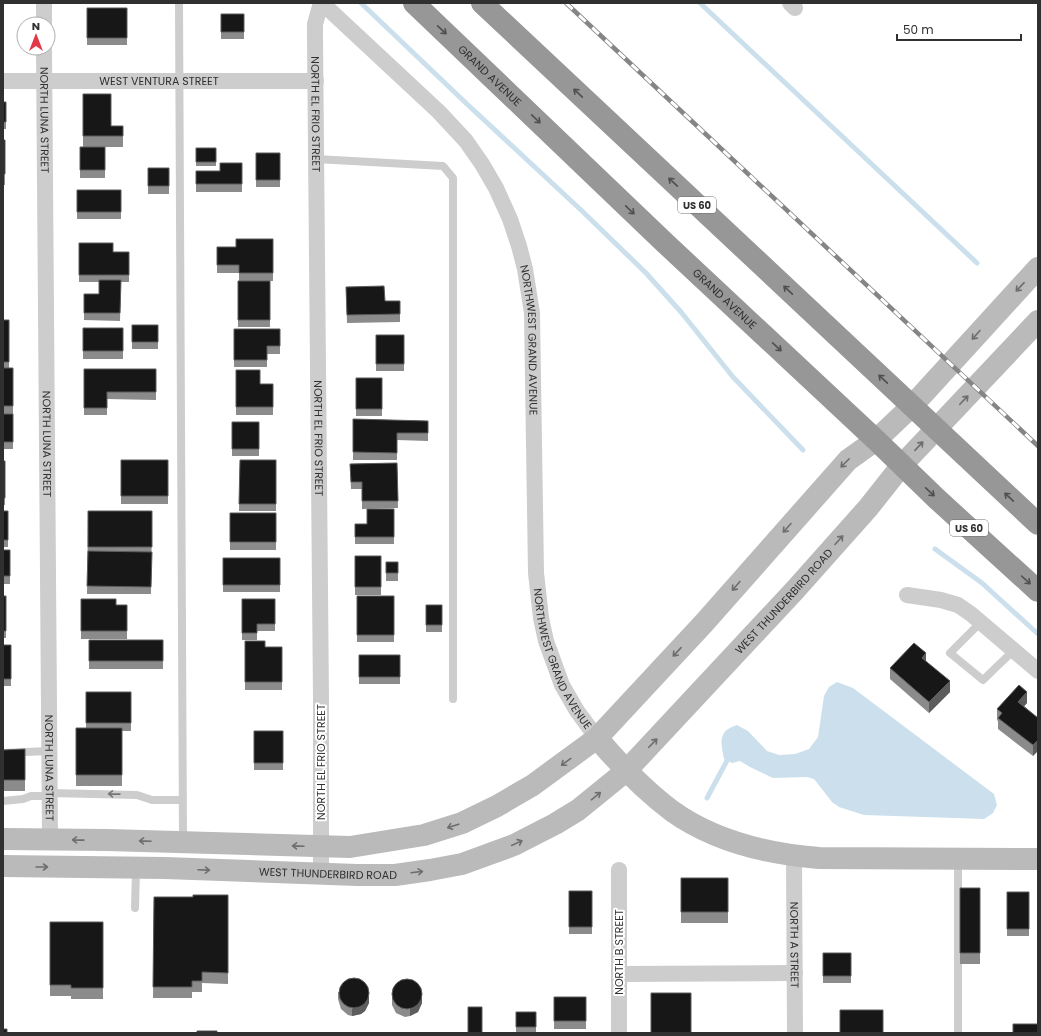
<svg xmlns="http://www.w3.org/2000/svg" width="1041" height="1036" font-family="Poppins,sans-serif">
  <style>
    .water { fill: #cbe0ec }
    .lines { fill: none; stroke-linecap: round; stroke-linejoin: round }
    .stream { stroke: #cbe0ec; stroke-width: 5 }
    .lane { stroke: #cdcdcd; stroke-width: 8 }
    .street { stroke: #cdcdcd; stroke-width: 16 }
    .secondary { stroke: #bababa; stroke-width: 22 }
    .highway { stroke: #979797; stroke-width: 22 }
    .rail-casing { stroke: #858585; stroke-width: 4.5 }
    .rail { stroke: #fff; stroke-width: 3; stroke-dasharray: 9; stroke-linecap: butt }
    .wall { fill: #8b8b8b }
    .shaded-wall { fill: #5d5d5d }
    .building { fill: #171717; stroke: #5d5d5d }
    .oneway { stroke: #4f4f4f }
    .oneway2 { stroke: #6e6e6e }
    .oneway3 { stroke: #777 }
    .labels { text-anchor: middle; dominant-baseline: central; stroke-width: 4; stroke-linejoin: round; paint-order: stroke }
    .shield { fill: #fff; stroke: #6e6e6e; stroke-width: 1 }
    .shield-label { font-size: 10px; font-weight: bold; fill: #303030 }
    .street-label { font-size: 11px; fill: #303030; stroke: #fff }
  </style>
  <rect width="100%" height="100%" fill="#fff"/>
  <path class="water" d="M837 682 853 688 994 794 997 805 993 813 984 819 864 815 839 807 832 802 814 779 807 777 773 778 750 767 740 761 732 763 724 759C721 743 717 731 737 725L748 731 767 751 779 755 795 754 809 749 818 737 824 696 829 687Z"/>
  <g class="lines">
    <path class="stream" d="M361 3 468 105 581 210 646 273 681 312 733 377 803 450
      M700 3 977 263
      M935 549 982 583 1038 634
      M707 798 730 755"/>
    <path class="lane" d="M179 3 183 842
      M316 159 443 166 453 178V699
      M981 622 950 653 983 680 1014 650
      M3 753 49 751
      M50 793 137 795 152 800H183
      M3 801 23 799 31 796H50
      M958 860V1033
      M135 908 136 869"/>
    <g class="street">
      <path d="M44 3V24"/>
      <path id="s1" d="M321 3 315 24V37L321 699V874"/>
      <path id="s2" d="M322 3 439 112 466 141 482 164 496 188 510 219 519 246 525 269 532 313 536 573 541 618 546 641 562 685 577 711 597 738"/>
      <path d="M790 3 795 8"/>
      <path id="s3" d="M44 48 50 839"/>
      <path id="s4" d="M3 81H316"/>
      <path d="M907 595 941 600 958 605 971 614 1038 671"/>
      <path id="s5" d="M794 856 795 1033"/>
      <path d="M619 870V1033"/>
      <path d="M619 974 795 973"/>
    </g>
    <g class="secondary">
      <path d="M597 738C620 765 644 790 672 811 714 841 769 854 819 858L1038 859"/>
      <path d="M3 839 107 840 350 847 424 835 462 823 497 806 533 785 597 738 704 623 848 460 876 440 912 406 1038 268"/>
      <path id="s6" d="M3 866 165 868 357 875H395L430 870 462 864 514 845 555 824 578 810 626 771 795 590 868 508 902 465 1038 321"/>
    </g>
    <g class="highway">
      <path id="s7" d="M414 3 665 243 876 440 937 499 1038 591"/>
      <path d="M482 3 1038 524"/>
    </g>
    <g class="rail-casing">
      <path id="rail" d="M566 3 1038 446"/>
    </g>
    <use href="#rail" class="rail"/>
  </g>
  <path class="wall" d="M87 8H127V45H87Z
    M221 14H244V39H221Z
    M83 94 111 126H123V147H105V178H80V147H83Z
    M3 102H6V129H3Z
    M3 140H5V185H3Z
    M196 148H216V166H196Z
    M256 153H280V187H256Z
    M242 163V192H196V171H220Z
    M148 168H169V194H148Z
    M77 190H121V219H77Z
    M273 239V281H239V273H217V247H236Z
    M79 243 113 252H129V282H121L120 321 84 320V313L99 294V282H79Z
    M238 281H270V327H238Z
    M346 287 385 301 400 314V322L347 323Z
    M3 320H9V368H13V449H3Z
    M132 325H158V349H132Z
    M83 328H123V359H83Z
    M234 329H280V354H267V367H234Z
    M376 335H404V371H376Z
    M84 369H156V400L107 399V415H84Z
    M236 370 260 384H273V415H236Z
    M356 378H382V416H356Z
    M353 419 428 421V441L397 440V460H353Z
    M232 422H259V456H232Z
    M121 460H168V504H121Z
    M240 460H276V511H239Z
    M3 461H5V505H3Z
    M397 463 398 508 362 509V489H351L350 464Z
    M394 509V544H355V524H367Z
    M3 511H8V547H3Z
    M88 511H152L151 594H87Z
    M230 513H276V550H230Z
    M3 550H10V584H3Z
    M355 556H381V595H355Z
    M223 558H280V592H223Z
    M386 562H398V581H386Z
    M3 596H6V638H3Z
    M357 596H394V642H357Z
    M81 599 116 605H127V639H81Z
    M242 599H275V631H257V640H242Z
    M426 605H442V632H426Z
    M89 640H163V669H89Z
    M245 641 265 647H282V690H245Z
    M3 645H11V686H3Z
    M359 655H400V684H359Z
    M926 661 950 692 929 713 890 679V668Z
    M86 692H131V731H122V786H76V728H86Z
    M1027 703 1024 706 1038 718 1033 756 998 729V721L997 720V709Z
    M254 731H283V770H254Z
    M25 749V791H3V750Z
    M681 878H728V923H681Z
    M960 888H980V964H960Z
    M569 891H592V934H569Z
    M1007 892H1029V936H1007Z
    M228 895V984L202 983V992H192V998H153L154 897H193Z
    M50 922H103V999H71V996H50Z
    M823 953H851V983H823Z
    M338 992 369 1003 365 1011 361 1014 352 1016 348 1015 341 1009 338 999Z
    M392 997 422 1003 418 1012 410 1016 405 1017 396 1013 392 1005Z
    M554 997H586V1029H554Z
    M516 1012H536V1033H516Z"/>
  <path class="shaded-wall" d="M926 653V664L922 658Z
    M950 681V692L929 713V702Z
    M1027 692V703L1018 713V702Z
    M1038 740V751L1033 756V745Z
    M369 996V1003L365 1011 361 1014 352 1016V1009Z
    M422 996V1003L418 1012 410 1016V1009Z"/>
  <path class="building" d="M87 8H127V38H87Z
    M221 14H244V32H221Z
    M83 94H111V126H123V136H83Z
    M3 102H6V122H3Z
    M3 140H5V174H3Z
    M80 147H105V170H80Z
    M196 148H216V162H196Z
    M256 153H280V180H256Z
    M220 163H242V184H196V171H220Z
    M148 168H169V186H148Z
    M77 190H121V212H77Z
    M236 239H273V273H239V265H217V247H236Z
    M79 243H113V252H129V275H79Z
    M99 280H121L120 313H84V294H99Z
    M238 281H270V320H238Z
    M384 286 385 301H400V314L347 315 346 287Z
    M3 320H9V362H3Z
    M132 325H158V342H132Z
    M83 328H123V351H83Z
    M234 329H280V346H267V360H234Z
    M376 335H404V364H376Z
    M3 368H13V406H3Z
    M84 369H156V392H107V408H84Z
    M236 370H260V384H273V407H236Z
    M356 378H382V409H356Z
    M3 414H13V442H3Z
    M353 419 428 421V433H397V453L353 452Z
    M232 422H259V449H232Z
    M121 460H168V496H121Z
    M240 460H276V504H239Z
    M3 461H5V498H3Z
    M397 463 398 501H362V482H351L350 464Z
    M367 509H394V537H355V524H367Z
    M3 511H8V540H3Z
    M88 511H152V547H88Z
    M230 513H276V542H230Z
    M3 550H10V576H3Z
    M88 551 152 552 151 587 87 586Z
    M355 556H381V587H355Z
    M223 558H280V585H223Z
    M386 562H398V573H386Z
    M3 596H6V631H3Z
    M357 596H394V635H357Z
    M81 599H116V605H127V631H81Z
    M242 599H275V624H257V633H242Z
    M426 605H442V625H426Z
    M89 640H163V661H89Z
    M245 641H265V647H282V682H245Z
    M914 643 926 653 922 658 950 681 929 702 890 668Z
    M3 645H11V679H3Z
    M359 655H400V677H359Z
    M1019 685 1027 692 1018 702 1038 718V740L1033 745 998 718 1002 713 997 709Z
    M86 692H131V723H86Z
    M76 728H122V775H76Z
    M254 731H283V763H254Z
    M25 749V780H3V750Z
    M681 878H728V912H681Z
    M960 888H980V953H960Z
    M569 891H592V927H569Z
    M1007 892H1029V929H1007Z
    M193 895H228V973L202 972V981H192V987H153L154 897H193Z
    M50 922H103V988H71V985H50Z
    M823 953H851V976H823Z
    M339 993a15 15 0 1 1 30 0a15 15 0 1 1-30 0Z
    M392 994a15 15 0 1 1 30 0a15 15 0 1 1-30 0Z
    M651 993H691V1033H651Z
    M554 997H586V1021H554Z
    M468 1007H482V1033H468Z
    M840 1010H883V1033H840Z
    M516 1012H536V1027H516Z
    M1013 1024H1038V1033H1013Z
    M3 1029H7V1033H3Z
    M197 1031H217V1033H197Z"/>
  <defs><path id="oneway-shaft" d="M-6 0H5M1.5-3L5.5 0L1.5 3" fill="none" stroke-width="1.6" stroke-linecap="round" stroke-linejoin="round"/></defs>
  <g class="oneway">
    <use href="#oneway-shaft" transform="translate(442 30) rotate(43)"/>
    <use href="#oneway-shaft" transform="translate(578 93) rotate(-137)"/>
    <use href="#oneway-shaft" transform="translate(536 119) rotate(44)"/>
    <use href="#oneway-shaft" transform="translate(673 182) rotate(-137)"/>
    <use href="#oneway-shaft" transform="translate(630 210) rotate(44)"/>
    <use href="#oneway-shaft" transform="translate(788 290) rotate(-137)"/>
    <use href="#oneway-shaft" transform="translate(777 347) rotate(43)"/>
    <use href="#oneway-shaft" transform="translate(883 379) rotate(-137)"/>
    <use href="#oneway-shaft" transform="translate(930 492) rotate(43)"/>
    <use href="#oneway-shaft" transform="translate(1009 497) rotate(-137)"/>
    <use href="#oneway-shaft" transform="translate(1026 580) rotate(42)"/>
  </g>
  <g class="oneway2">
    <use href="#oneway-shaft" transform="translate(1020 287) rotate(133)"/>
    <use href="#oneway-shaft" transform="translate(976 335) rotate(132)"/>
    <use href="#oneway-shaft" transform="translate(964 400) rotate(-46)"/>
    <use href="#oneway-shaft" transform="translate(919 446) rotate(-47)"/>
    <use href="#oneway-shaft" transform="translate(845 463) rotate(135)"/>
    <use href="#oneway-shaft" transform="translate(787 528) rotate(132)"/>
    <use href="#oneway-shaft" transform="translate(839 540) rotate(-48)"/>
    <use href="#oneway-shaft" transform="translate(736 586) rotate(131)"/>
    <use href="#oneway-shaft" transform="translate(677 652) rotate(133)"/>
    <use href="#oneway-shaft" transform="translate(653 743) rotate(-46)"/>
    <use href="#oneway-shaft" transform="translate(566 762) rotate(144)"/>
    <use href="#oneway-shaft" transform="translate(596 796) rotate(-39)"/>
    <use href="#oneway-shaft" transform="translate(453 826) rotate(162)"/>
    <use href="#oneway-shaft" transform="translate(78 840) rotate(-179)"/>
    <use href="#oneway-shaft" transform="translate(145 841) rotate(-178)"/>
    <use href="#oneway-shaft" transform="translate(517 843) rotate(-25)"/>
    <use href="#oneway-shaft" transform="translate(298 846) rotate(-178)"/>
    <use href="#oneway-shaft" transform="translate(42 867)"/>
    <use href="#oneway-shaft" transform="translate(204 870) rotate(2)"/>
    <use href="#oneway-shaft" transform="translate(417 872) rotate(-7)"/>
  </g>
  <use class="oneway3" href="#oneway-shaft" transform="translate(114 794) rotate(-179)"/>
  <g class="labels">
    <g class="shield">
      <rect x="678" y="197" width="38" height="16" rx="3"/>
      <rect x="950" y="520" width="38" height="16" rx="3"/>
    </g>
    <g class="shield-label">
      <text x="697" y="205">US 60</text>
      <text x="969" y="528">US 60</text>
    </g>
    <g class="street-label">
      <text stroke="none"><textPath href="#s7" startOffset="105">GRAND AVENUE</textPath></text>
      <text stroke="none"><textPath href="#s4" startOffset="156">WEST VENTURA STREET</textPath></text>
      <text stroke="none"><textPath href="#s1" startOffset="112">NORTH EL FRIO STREET</textPath></text>
      <text stroke="none"><textPath href="#s3" startOffset="72">NORTH LUNA STREET</textPath></text>
      <text stroke="none"><textPath href="#s7" startOffset="429">GRAND AVENUE</textPath></text>
      <text stroke="none"><textPath href="#s2" startOffset="413">NORTHWEST GRAND AVENUE</textPath></text>
      <text stroke="none"><textPath href="#s1" startOffset="436">NORTH EL FRIO STREET</textPath></text>
      <text stroke="none"><textPath href="#s3" startOffset="396">NORTH LUNA STREET</textPath></text>
      <text stroke="none"><textPath href="#s6" startOffset="882">WEST THUNDERBIRD ROAD</textPath></text>
      <text stroke="none"><textPath href="#s2" startOffset="737">NORTHWEST GRAND AVENUE</textPath></text>
      <text transform="translate(321 762) rotate(-90)">NORTH EL FRIO STREET</text>
      <text stroke="none"><textPath href="#s3" startOffset="720">NORTH LUNA STREET</textPath></text>
      <text stroke="none"><textPath href="#s6" startOffset="325">WEST THUNDERBIRD ROAD</textPath></text>
      <text stroke="none"><textPath href="#s5" startOffset="89">NORTH A STREET</textPath></text>
      <text transform="translate(619 952) rotate(-90)">NORTH B STREET</text>
    </g>
  </g>
  <rect width="1041" height="1036" fill="none" stroke="#303030" stroke-width="8"/>
  <g transform="translate(36 36)"><circle r="19" fill="#ffffff" stroke="#acacac"/>
  <path d="M0-3L7 15L0 10L-7 15Z" fill="#e23747"/>
  <text y="-6" font-size="11" font-weight="bold" text-anchor="middle" fill="#303030">N</text>
  </g>
  <path d="M897 34v6h124v-6" fill="none" stroke="#303030" stroke-width="2"/>
  <text x="903" y="34" font-size="12" fill="#303030" stroke="#ffffff" stroke-width="3" paint-order="stroke">50 m</text>
</svg>
